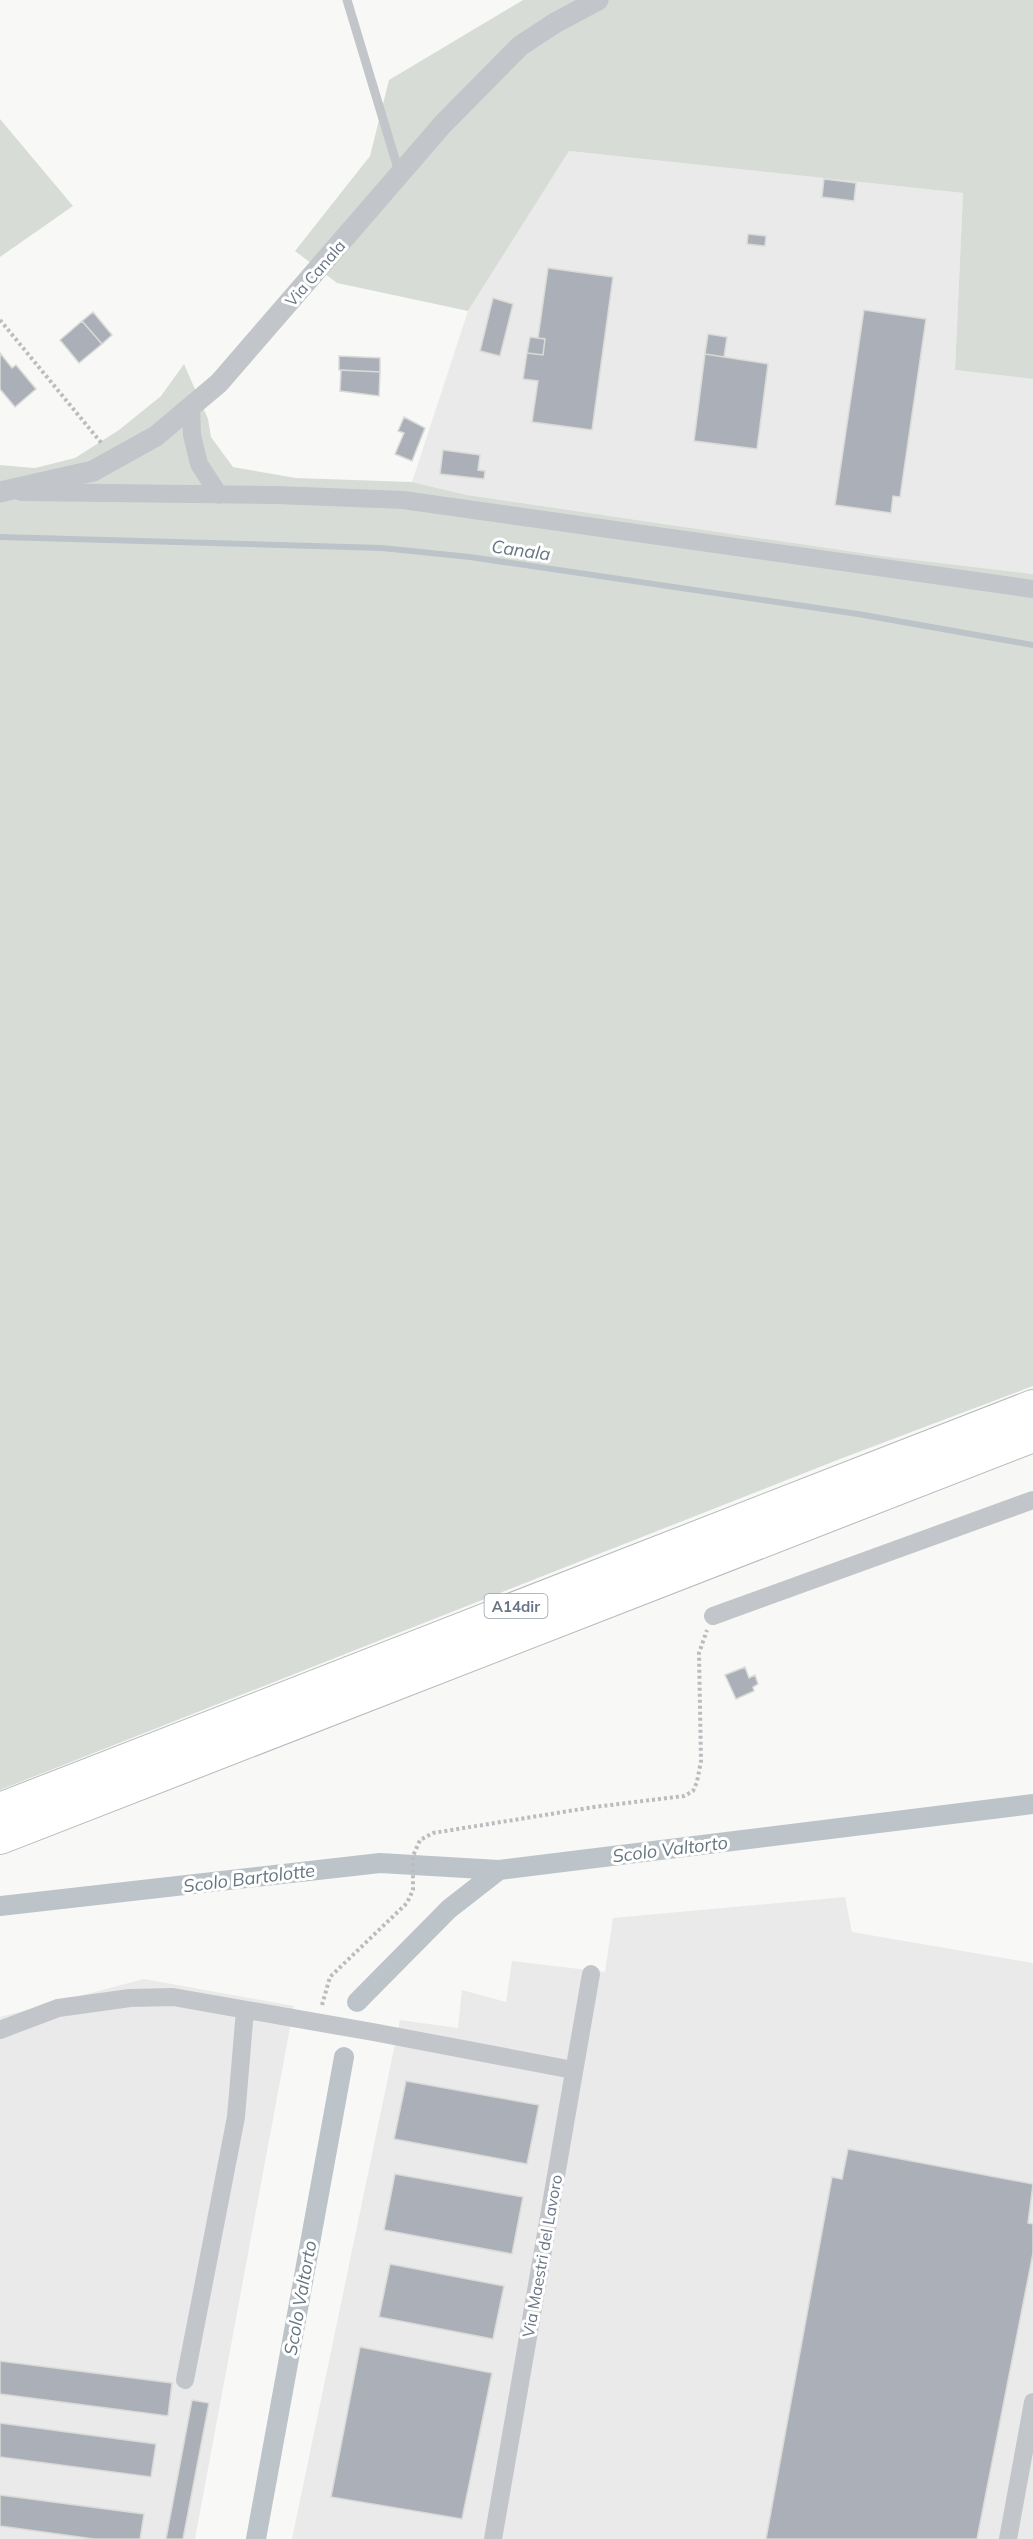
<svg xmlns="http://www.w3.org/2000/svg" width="1033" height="2539" font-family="Mulish,sans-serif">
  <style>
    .built { fill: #e9eae9 }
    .green { fill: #d7ddd6 }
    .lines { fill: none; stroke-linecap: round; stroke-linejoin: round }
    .stream { stroke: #bcc4ca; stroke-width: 6 }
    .canal { stroke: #bcc4ca; stroke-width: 20 }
    .building { fill: #abb0b8; stroke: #dadad8; stroke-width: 1.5 }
    .motorway-casing { stroke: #b5b8bc; stroke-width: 34 }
    .path { stroke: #babcc0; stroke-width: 4; stroke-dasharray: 3 3; stroke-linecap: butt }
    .service { stroke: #c2c5c9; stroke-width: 9 }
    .minor { stroke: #c2c5c9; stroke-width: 18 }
    .tertiary { stroke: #c2c5c9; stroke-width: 21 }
    .motorway { stroke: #fff; stroke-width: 32 }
    .labels { text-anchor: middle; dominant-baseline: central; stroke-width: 6; stroke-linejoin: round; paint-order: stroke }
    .shield { fill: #fff; stroke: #969eaa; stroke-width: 1.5 }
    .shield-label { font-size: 15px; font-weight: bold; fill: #697586 }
    .street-label { font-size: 16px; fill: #697586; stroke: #fff }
    .water-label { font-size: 18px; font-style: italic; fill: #657681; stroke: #fff }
  </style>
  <rect width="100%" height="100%" fill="#f8f9f6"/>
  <path class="built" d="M569 151 963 193 955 370 1033 379V574L882 556 467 495 412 482 468 311Z
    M845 1897 852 1932 1033 1963V2539H292L400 2020 458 2028 462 1990 506 2002 512 1961 605 1972 613 1918Z
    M144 1979 294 2006 195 2539H0V2017Z"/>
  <path class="green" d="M523 0H1033V379L955 370 963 193 569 151 468 311 337 283 295 251 370 156 389 80Z
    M0 119 73 206 0 257Z
    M184 364 208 419 211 437 233 467 296 478 412 482 467 495 882 556 1033 574V1386L840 1459 0 1790V465L35 468 75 458 119 430 161 396Z"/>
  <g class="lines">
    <path class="stream" d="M0 537 382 548 470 557 858 614 1033 645"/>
    <path class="canal" d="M0 1906 380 1863 499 1870
      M357 2002 449 1909 499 1870 1033 1804
      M256 2539 344 2057"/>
  </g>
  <path class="building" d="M824 179 856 183 854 201 822 197Z
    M748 234 766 236 765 246 747 244Z
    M548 268 613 277 592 430 532 422 538 381 523 379 527 353 543 355 545 339 538 338Z
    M493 298 513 304 500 356 480 351Z
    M864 310 926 319 900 497 893 496 891 513 835 505Z
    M93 312 112 335 102 344 82 321Z
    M82 321 102 344 79 363 60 340Z
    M708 334 727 337 724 357 705 354Z
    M530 337 545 339 543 355 527 353Z
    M0 353 12 368 16 365 36 389 15 407 0 389Z
    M705 354 768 364 757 449 694 441Z
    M339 356 380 358V372L339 370Z
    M341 370 380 372 379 396 340 391Z
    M404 417 425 428 412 461 395 454 404 433 398 431Z
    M443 450 480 455 478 470 485 471 484 479 440 474Z
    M745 1667 749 1678 755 1675 758 1684 753 1687 754 1691 736 1699 725 1675Z
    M406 2081 539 2105 527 2164 394 2139Z
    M848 2149 1033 2184 1028 2223 1033 2224V2253L977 2539H766L832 2177 842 2179Z
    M395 2174 523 2197 512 2254 384 2230Z
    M390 2264 504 2286 493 2339 379 2317Z
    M360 2347 492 2373 462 2519 331 2497Z
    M0 2361 172 2383 168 2416 0 2394Z
    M192 2400 209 2403 183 2539H166Z
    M0 2423 156 2444 151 2477 0 2457Z
    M0 2495 144 2514 140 2539H94L0 2526Z"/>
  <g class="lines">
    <g class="motorway-casing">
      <path id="motorway" d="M0 1809 1033 1406
        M0 1838 1033 1436"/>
    </g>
    <path class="path" d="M0 320 103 445
      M322 2005 330 1977 407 1903 413 1890V1856L420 1840 433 1833 594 1807 684 1796 693 1791 697 1782 701 1761 699 1653 707 1630"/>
    <path class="service" d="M347 0 399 172"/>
    <path class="minor" d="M191 406 192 435 199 464 219 495
      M21 492 277 495 403 500 1033 589
      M713 1616 1033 1500
      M0 2030 58 2008 130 1998 173 1997 373 2032 573 2070
      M185 2380 236 2117 245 2010
      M493 2539 591 1974
      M1008 2539 1033 2402"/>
    <path class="tertiary" d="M0 492 93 471 156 436 219 383 443 124 520 46 555 23 598 0"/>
    <use href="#motorway" class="motorway"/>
  </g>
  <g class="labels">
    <rect class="shield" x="484.5" y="1594" width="63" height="24" rx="4.5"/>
    <g class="shield-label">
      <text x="516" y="1606">A14dir</text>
    </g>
    <g class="street-label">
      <text transform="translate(315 273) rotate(-49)">Via Canala</text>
      <text transform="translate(542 2256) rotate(-80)">Via Maestri del Lavoro</text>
    </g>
    <g class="water-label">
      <text transform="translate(521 550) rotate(8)">Canala</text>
      <text transform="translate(670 1849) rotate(-7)">Scolo Valtorto</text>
      <text transform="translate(249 1878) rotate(-7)">Scolo Bartolotte</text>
      <text transform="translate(300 2298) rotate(-80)">Scolo Valtorto</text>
    </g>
  </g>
</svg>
